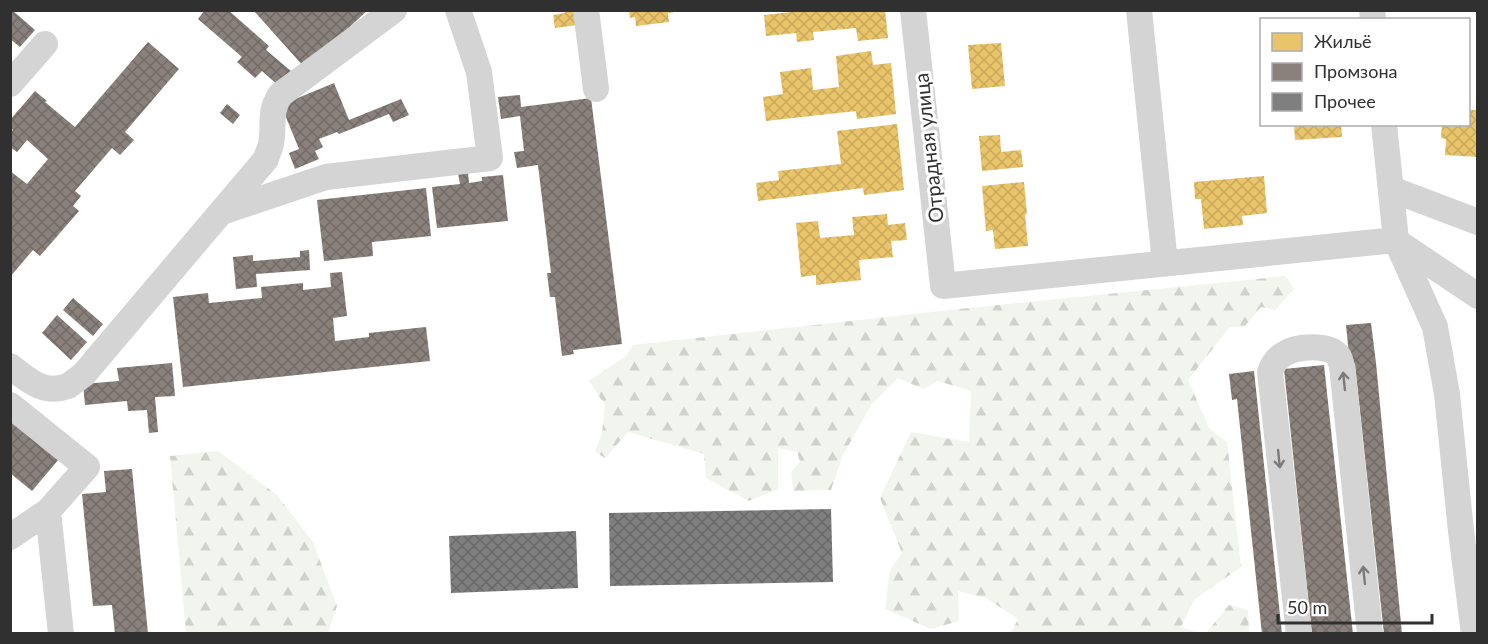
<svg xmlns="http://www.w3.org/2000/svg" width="1488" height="644" font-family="Lato,sans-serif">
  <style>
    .forest { fill: url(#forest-firs) }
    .homes { fill: url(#homes-cross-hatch) }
    .industry { fill: url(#industry-cross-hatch) }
    .building { fill: url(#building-cross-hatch) }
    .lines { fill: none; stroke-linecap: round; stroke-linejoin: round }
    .minor { stroke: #d4d4d4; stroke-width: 26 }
    .oneway { stroke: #7a7a7a }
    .labels { text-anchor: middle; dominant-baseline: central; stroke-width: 6; stroke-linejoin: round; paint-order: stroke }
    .street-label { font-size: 20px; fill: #303030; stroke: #fff }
  </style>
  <defs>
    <pattern id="forest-firs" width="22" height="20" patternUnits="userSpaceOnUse" patternTransform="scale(1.5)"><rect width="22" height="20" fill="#f2f5ed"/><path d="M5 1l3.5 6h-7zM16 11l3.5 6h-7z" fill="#d0d2cc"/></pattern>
    <pattern id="homes-cross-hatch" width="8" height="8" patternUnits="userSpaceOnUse" patternTransform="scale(1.5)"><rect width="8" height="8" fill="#e9c46a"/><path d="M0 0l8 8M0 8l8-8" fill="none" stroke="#c8a95c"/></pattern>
    <pattern id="industry-cross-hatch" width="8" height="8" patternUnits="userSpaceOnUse" patternTransform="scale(1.5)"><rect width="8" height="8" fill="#8a817c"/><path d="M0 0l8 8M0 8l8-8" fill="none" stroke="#716a66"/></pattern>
    <pattern id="building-cross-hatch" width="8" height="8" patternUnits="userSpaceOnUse" patternTransform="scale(1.5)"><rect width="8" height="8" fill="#7f7f7f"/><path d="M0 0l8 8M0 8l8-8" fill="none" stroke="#686868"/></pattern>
  </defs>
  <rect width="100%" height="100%" fill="#fff"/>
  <path class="forest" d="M1286 276 1294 289 1275 310 1261 307 1244 327H1230L1188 380 1209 428 1227 442 1241 567 1194 600 1181 627 1199 633H1011L1018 619 986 598 958 591 959 621 931 629 885 609 890 570 902 553 880 498 911 432 969 442 971 391 938 381 923 389 898 378 872 404 843 455 831 490 793 491 791 472 800 462 797 452 778 448V489L749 501 706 478 704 454 628 432 605 458 595 452 602 433 605 405 589 381 626 356 633 345 950 310Z
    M218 451 277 495 313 542 337 606 328 633H186L170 456Z
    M1229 605 1248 610 1249 633H1206Z"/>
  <path class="homes" d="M564 10H582L577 25 555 28 553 15 565 13Z
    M629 10H674L675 12 668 13 669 22 636 26 635 17 630 18Z
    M810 10H885L888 38 858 41 856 28 813 32 814 40 797 42 796 33 766 36 764 15Z
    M1001 43 1005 86 972 89 968 45Z
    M871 51 873 65 891 63 896 114 857 119 856 111 766 121 763 97 783 94 780 72 811 68 813 90 839 87 836 56Z
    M1468 110H1478V157L1445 155 1446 139 1441 138 1442 124H1468Z
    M897 124 904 190 864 195 863 188 758 201 756 183 779 180 778 171 841 164 837 131Z
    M1294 124H1341L1342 137 1295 140Z
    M1000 135 1001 152 1021 150 1023 167 982 171 979 136Z
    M1264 176 1267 213 1242 216 1243 225 1204 229 1201 199H1195L1194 182Z
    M1024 182 1027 214H1025L1028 246 995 249 993 230 986 231 982 186Z
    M887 214 888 225 905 223 907 240 891 241 893 257 859 260 861 280 816 285V275L801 277 796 223 818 221 820 238 854 235 852 217Z"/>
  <path class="industry" d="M10 10H12L35 30 20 47 10 39Z
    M205 10H228L269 46 266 50 291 71 278 85 262 71 255 78 237 62 242 57 198 19Z
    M253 10H368L305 68Z
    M148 42 179 69 125 132 134 140 120 155 112 148 75 191 81 196 73 206 79 211 40 256 33 250 10 277V171L27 184 48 159 27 140 17 152 10 147V133L13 130 10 127V120L35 91 47 101 45 102 75 127Z
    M334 83 349 120 401 99 409 115 393 122 389 114 339 134 337 132 319 139 323 147 315 151 319 159 295 169 289 153 299 149 281 105Z
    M520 95 521 107 591 98 622 344 573 350 574 354 562 356 555 297H550L547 273H551L538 165 517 168 514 152 524 151 520 116 501 119 498 97Z
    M227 104 240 115 233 124 220 113Z
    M468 172 469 183 482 181V177L503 175 508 221 437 228 432 187 460 184 458 173Z
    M426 188 431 236 372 242 373 256 324 261 317 200Z
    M309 250 310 270 256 274 257 287 236 289 233 257 253 255V261L300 257V251Z
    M342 272 347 316 333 318 335 341 369 337V333L426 327 430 361 183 387 173 297 208 293 209 303 262 298 261 287 303 283V290L331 287 330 273Z
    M73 298 103 324 93 336 63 310Z
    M57 315 87 342 71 360 42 333Z
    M1371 323 1376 363 1402 634H1384L1355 364 1350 365 1346 325Z
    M172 363 175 396 155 397 158 432 149 433 147 410 128 411 127 401 85 405 83 384 119 381 117 368Z
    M1324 365 1353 634H1312L1284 369Z
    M1254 371 1282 634H1262L1237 399 1232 400 1229 374Z
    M10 412 59 459 32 491 10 473Z
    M132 469 148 634H115L112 605 93 606 82 494 106 492 104 471Z"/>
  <path class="building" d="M831 509 833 582 610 586 609 513Z
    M576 531 578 588 451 593 449 536Z"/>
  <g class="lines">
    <path class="minor" d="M586 10 596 89
      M913 10 943 286 1396 240
      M1139 10 1165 263
      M1372 10 1373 20
      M10 84 45 44
      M1384 124 1396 240 1435 327 1447 394 1461 531 1474 634
      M1391 189 1478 222
      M222 212 326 177 490 158 479 72 458 10
      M1396 241 1478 296
      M10 366C28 380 43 395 68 386 73 383 79 378 84 374L266 159C267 154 270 149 271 144 275 124 268 115 280 95L394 10
      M10 405 87 467 48 511 61 634
      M10 537 48 511
      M1299 634 1270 372C1273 364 1277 358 1284 354 1296 346 1330 343 1339 357 1340 358 1341 364 1342 366L1370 634"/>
  </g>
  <defs><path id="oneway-shaft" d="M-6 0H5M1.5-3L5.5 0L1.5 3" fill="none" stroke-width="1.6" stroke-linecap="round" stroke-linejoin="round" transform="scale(1.5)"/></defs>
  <g class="oneway">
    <use href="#oneway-shaft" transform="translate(1344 381) rotate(-96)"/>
    <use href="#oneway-shaft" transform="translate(1279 459) rotate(84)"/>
    <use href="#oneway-shaft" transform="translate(1364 575) rotate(-96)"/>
  </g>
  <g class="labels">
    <g class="street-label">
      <text transform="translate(928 148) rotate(-96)">Отрадная улица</text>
    </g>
  </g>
  <rect width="1488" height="644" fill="none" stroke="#303030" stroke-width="24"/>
  <rect x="1260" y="18" width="210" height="108" fill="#ffffff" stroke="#acacac" stroke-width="1.5"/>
  <rect x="1272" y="33" width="30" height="18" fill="#e9c46a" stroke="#acacac" stroke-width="1.5"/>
  <text x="1314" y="48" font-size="18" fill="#303030">Жильё</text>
  <rect x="1272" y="63" width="30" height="18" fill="#8a817c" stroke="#acacac" stroke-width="1.5"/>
  <text x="1314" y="78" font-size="18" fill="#303030">Промзона</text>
  <rect x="1272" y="93" width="30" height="18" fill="#7f7f7f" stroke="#acacac" stroke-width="1.5"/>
  <text x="1314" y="108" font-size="18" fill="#303030">Прочее</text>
  <path d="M1278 614v9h154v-9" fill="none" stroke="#303030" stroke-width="3"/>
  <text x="1287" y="614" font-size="18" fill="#303030" stroke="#ffffff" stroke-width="4.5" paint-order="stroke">50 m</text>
</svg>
